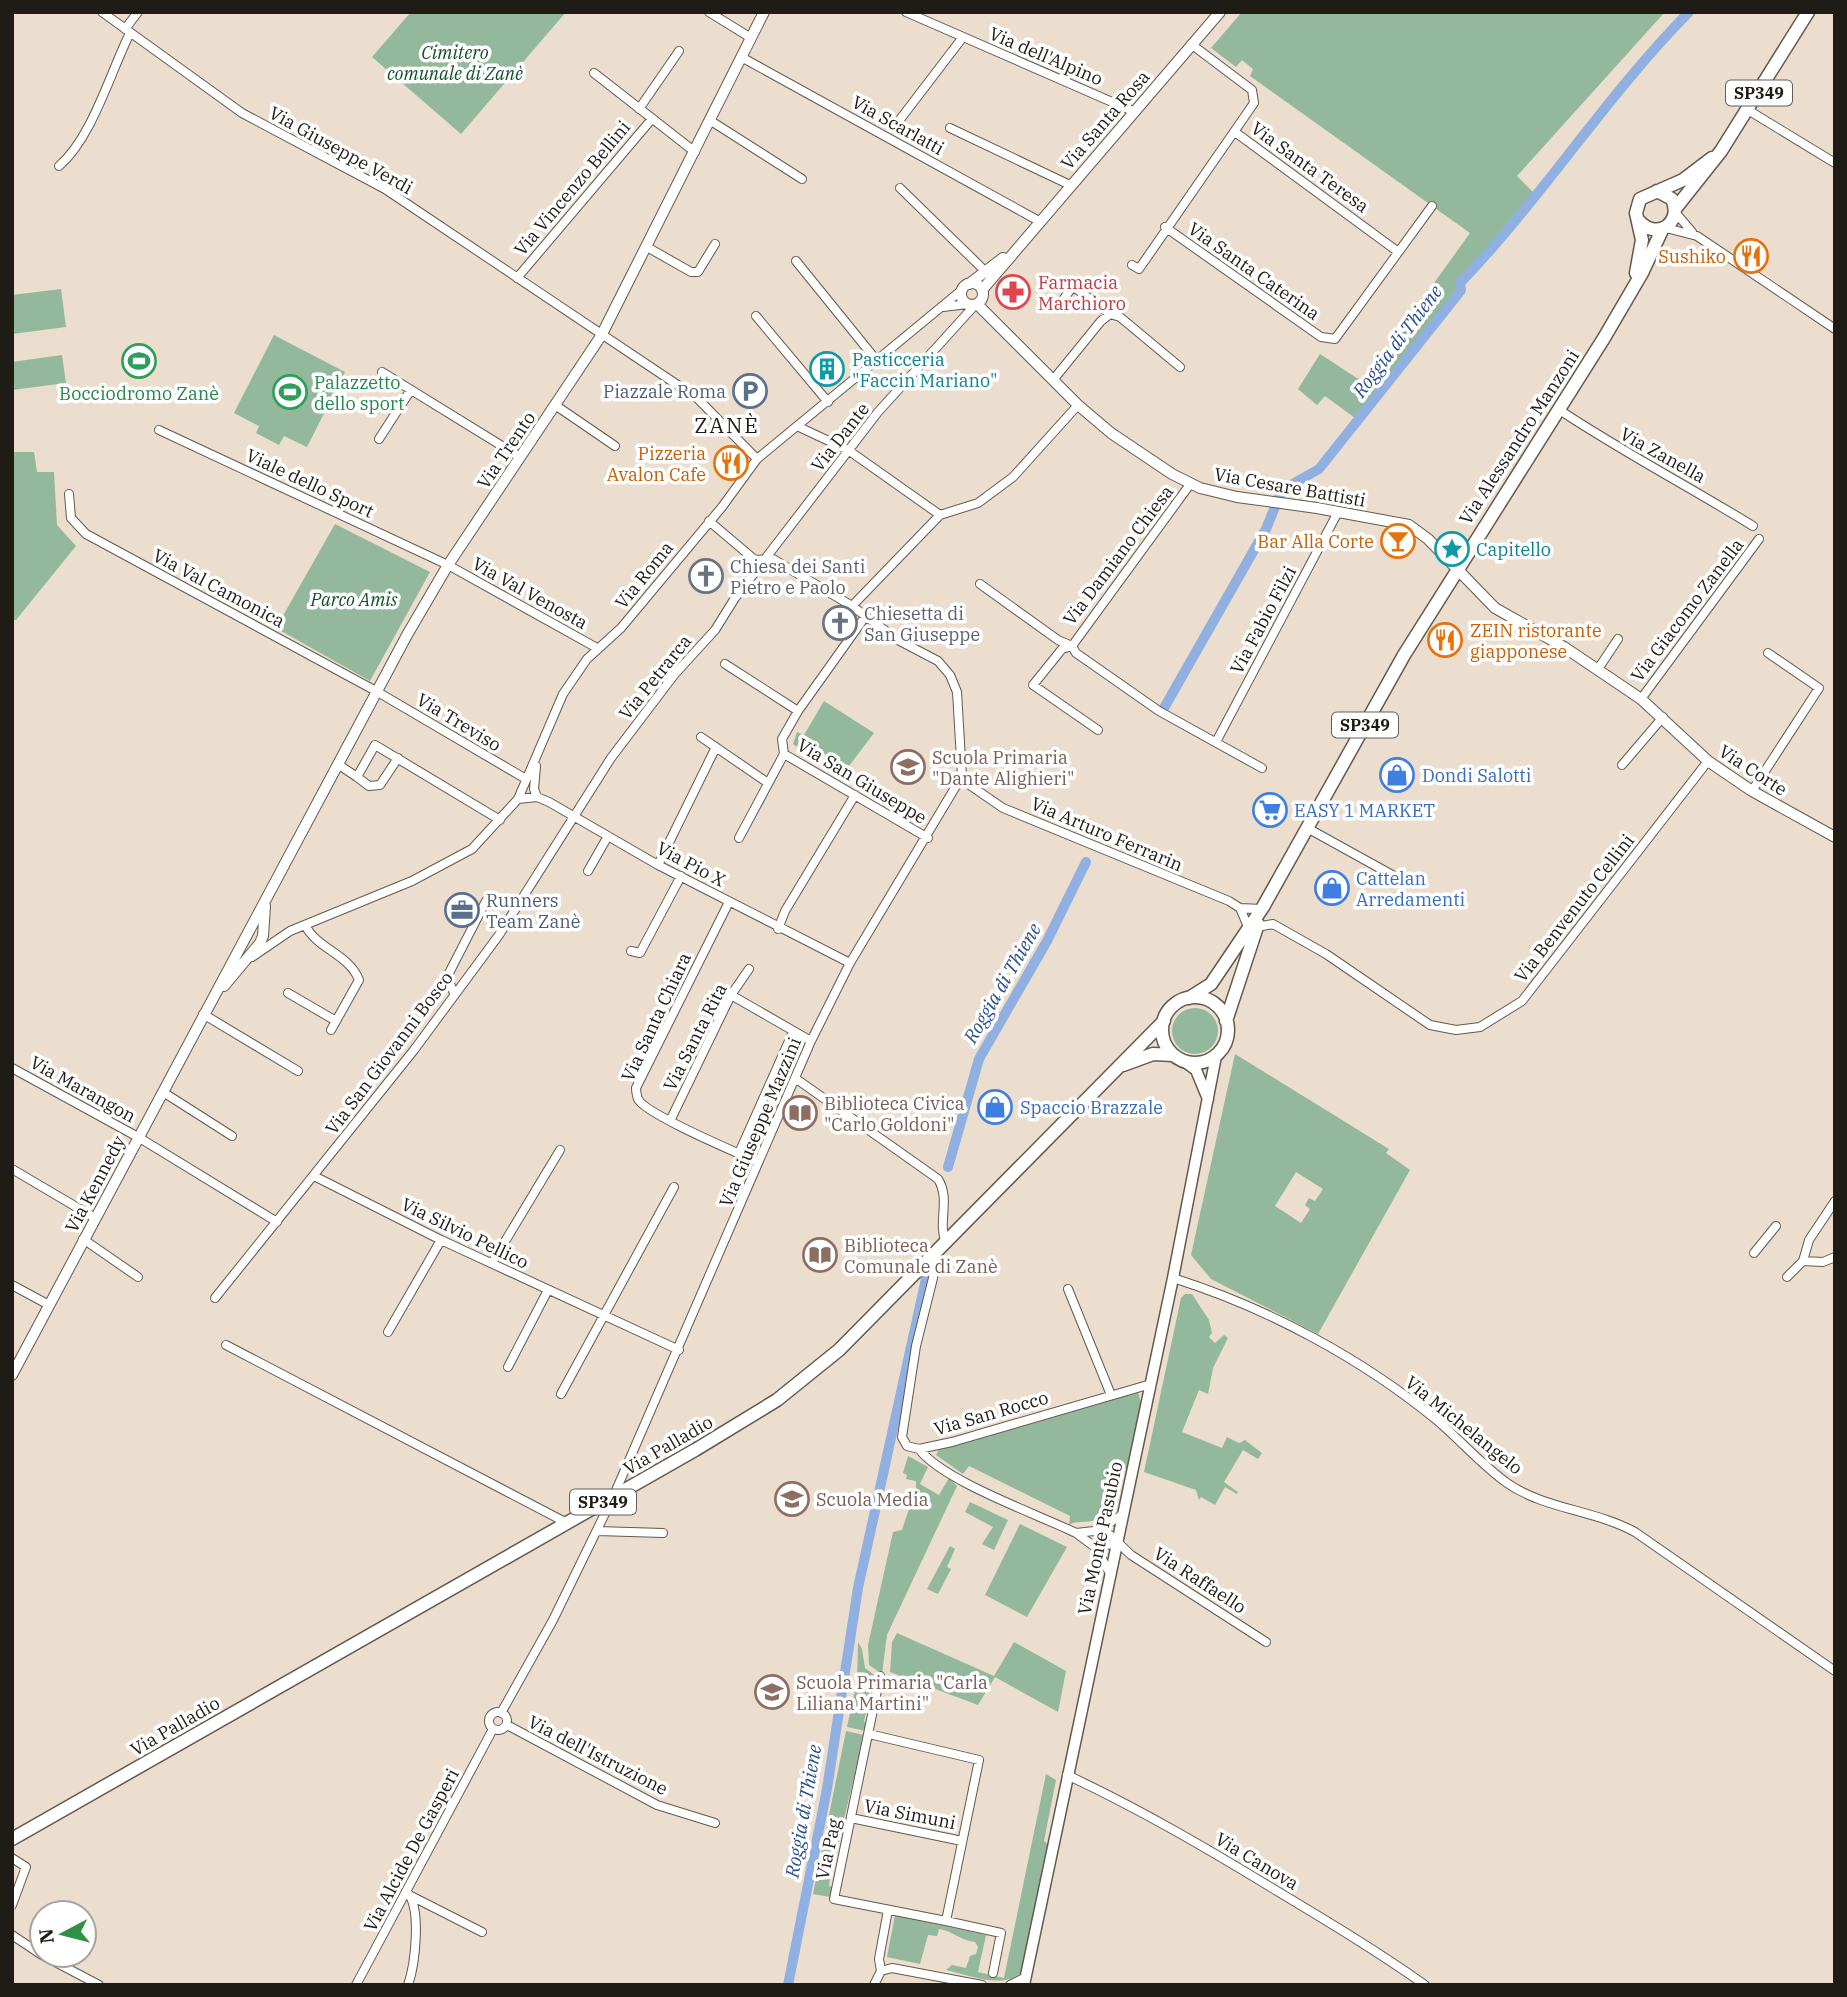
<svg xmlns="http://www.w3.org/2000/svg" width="1847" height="1997" font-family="'IBM Plex Serif',serif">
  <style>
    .green { fill: #94b89c; fill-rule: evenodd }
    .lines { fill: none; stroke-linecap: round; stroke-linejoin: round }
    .canal { stroke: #90b0e2; stroke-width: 10 }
    .minor-casing { stroke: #64594b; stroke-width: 10 }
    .tertiary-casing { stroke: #64594b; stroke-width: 12 }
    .secondary-casing { stroke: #64594b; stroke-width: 13 }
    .primary-casing { stroke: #64594b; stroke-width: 15 }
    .minor { stroke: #fff; stroke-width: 8 }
    .tertiary { stroke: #fff; stroke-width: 10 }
    .secondary { stroke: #fff; stroke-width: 10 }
    .primary { stroke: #fff; stroke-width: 12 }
    .labels { text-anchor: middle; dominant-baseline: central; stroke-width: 7; stroke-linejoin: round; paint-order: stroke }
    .shield { fill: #fff; stroke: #625f5b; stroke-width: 2 }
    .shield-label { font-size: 16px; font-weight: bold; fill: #1f1b15 }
    .park-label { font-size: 18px; font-style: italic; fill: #114f29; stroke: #fff }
    .street-label { font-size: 18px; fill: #1f1b15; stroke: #fff }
    .food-label { font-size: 18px; fill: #c56008; stroke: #fff; text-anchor: end }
    .health-label { font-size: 18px; fill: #be3a42; stroke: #fff; text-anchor: start }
    .culture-label { font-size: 18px; fill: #0d838f; stroke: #fff; text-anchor: start }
    .leisure-label { font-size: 18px; fill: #27864d; stroke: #fff; text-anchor: start }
    .service-label { font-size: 18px; fill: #4e5e75; stroke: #fff; text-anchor: end }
    .worship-label { font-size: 18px; fill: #5b616d; stroke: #fff; text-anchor: start }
    .education-label { font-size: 18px; fill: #785e54; stroke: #fff; text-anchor: start }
    .shop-label { font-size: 18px; fill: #366cbe; stroke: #fff; text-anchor: start }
    .water-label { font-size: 19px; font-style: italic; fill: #28508d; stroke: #fff }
    .quarter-label { font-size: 21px; letter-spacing: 2px; fill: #1f1b15; stroke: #fff }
  </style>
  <rect width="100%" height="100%" fill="#ebdece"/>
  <path class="green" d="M411 12H566L461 134 372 57Z
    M1242 12H1662L1664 13 1517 176 1534 193 1355 418 1325 396 1317 405 1298 389 1320 354 1363 382 1470 233 1250 76 1253 69 1242 60 1236 67 1211 48Z
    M61 289 66 327 12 334V295Z
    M274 335 345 372 307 447 284 436 279 445 256 433 259 426 234 413Z
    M62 355 66 383 12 390V362Z
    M12 452H34L37 472H54L57 525 76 546 16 620H12Z
    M335 524 430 572 370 681 276 628Z
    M824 701 874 733 849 766 806 745 801 750 793 744 797 732 804 735Z
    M1172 1031a23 23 0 1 1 46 0a23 23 0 1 1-46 0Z
    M1235 1054 1389 1149 1386 1153 1410 1170 1318 1334 1211 1279 1191 1255ZM1296 1172 1323 1189 1315 1201 1309 1198 1305 1205 1310 1209 1301 1223 1275 1206Z
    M1185 1294H1192L1209 1320 1212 1333 1209 1337 1215 1343 1224 1335 1228 1338 1213 1368 1208 1394 1199 1390 1182 1432 1222 1448 1227 1437 1239 1443 1245 1440 1262 1453 1258 1459 1243 1450 1224 1482 1238 1492 1237 1494 1225 1487 1215 1505 1201 1497 1199 1500 1196 1490 1144 1472 1181 1298Z
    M1138 1391 1141 1403 1128 1468 1120 1472 1112 1510C1093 1528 1079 1518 1069 1525L1070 1516 969 1466 963 1474 936 1455 939 1449Z
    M908 1456 928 1467 920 1484 939 1495 949 1478 957 1486 887 1635 882 1674 869 1665 868 1645 893 1532 902 1530 916 1488V1481L906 1479 907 1475 903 1473Z
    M970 1502 1008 1520 994 1550 982 1544 993 1527 965 1512Z
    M1020 1524 1067 1547 1027 1617 985 1595Z
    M950 1546 955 1549 947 1567 951 1569 938 1594 927 1589Z
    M897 1633 994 1676 1014 1642 1066 1671 1058 1712 995 1677 978 1705 890 1672 892 1642Z
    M858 1642 862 1649 865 1668 877 1677 875 1686H871L864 1722 867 1723 866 1731 847 1727 857 1681Z
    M846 1731 864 1735 830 1878 829 1886 833 1887 830 1897 813 1894Z
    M1046 1774 1056 1780 1044 1841 1049 1845 1022 1972C1003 1990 969 1975 946 1970L952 1965 966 1968 970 1956 976 1954 978 1947 975 1942C959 1940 955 1932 939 1929L937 1936 928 1935 920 1964 887 1957 895 1915 986 1935 978 1972 1004 1978Z"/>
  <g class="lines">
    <path class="canal" d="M1164 708 1266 529 1282 490 1319 469 1455 298 1461 290 1460 283C1542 198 1606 96 1689 12
      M948 1167 979 1059 1047 941 1086 862
      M788 1985 827 1789 858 1588 927 1274"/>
    <g class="minor-casing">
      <path id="minor" d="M102 12 242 113 385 189 697 398 757 459
        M709 12 751 38
        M906 12 1135 112
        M125 29 138 12
        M743 58 1039 221
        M594 73 695 152
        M639 109 679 51
        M1748 110 1835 163
        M711 121 802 179
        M895 126 963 37
        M950 128 1070 185
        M1235 132 1397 251
        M59 166C92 138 110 73 130 33
        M900 188 985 271
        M1675 212 1692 232
        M1165 227 1321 337 1335 339 1432 206
        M1666 228 1697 236 1835 329
        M647 247 691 272H698L715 244
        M796 261 877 361
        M1132 265 1139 269 1254 103 1252 90 1191 44
        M517 278 651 120
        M1063 300 1073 286 1110 314
        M943 307 968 304
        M756 316 828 402
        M382 372 520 457
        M1053 380 1101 321 1110 314 1120 317 1180 367
        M555 405 615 446
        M1558 409C1621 451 1688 486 1753 526
        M799 427 848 450 940 515
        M159 430 448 565 597 648
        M379 439 410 391
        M69 494 71 518 86 534 376 691 526 779
        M709 521 755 560 773 559 852 606 898 640 938 661 950 675 957 692 962 776 971 786 1003 808 1229 901 1240 908 1249 929
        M980 584 1058 640 1072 646
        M852 606 940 515 978 503 1013 477 1078 405
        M865 617 798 711 782 739 784 754 928 838
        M1072 646 1076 653 1159 711 1262 768
        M1072 646 1191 483
        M1072 646 1062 649 1033 685 1098 730
        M725 664 798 711
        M1598 669 1618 639
        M1641 699 1759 539
        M701 737 768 783
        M1216 742 1338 512
        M398 758 380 785 369 786 357 777 375 745 500 820
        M339 765 357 777
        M1622 765 1663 717
        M536 766 534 789 537 797
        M1752 791 1819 688 1768 653
        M518 799 537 797 549 802 658 865 850 963
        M1309 829 1403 881
        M739 838 784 754
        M658 865 716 747
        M588 871 608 836
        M729 902 636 1088C636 1090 637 1097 638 1099 645 1114 738 1153 758 1162
        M1240 908 1262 909
        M305 925C317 949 349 954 359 980L331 1030
        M1257 927 1273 924 1326 954 1430 1025 1456 1030 1480 1027 1522 1001 1708 761
        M778 929 785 911 855 795
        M631 951 640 953 681 876
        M252 957 290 931 412 881 472 849 518 799 563 694 587 659 621 628 722 507 757 459 963 289
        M288 993 336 1021
        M454 993 447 977 486 901
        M731 995 811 1041
        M203 1014 298 1071
        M12 1068 138 1137 277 1222
        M795 1078 938 1179C951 1200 937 1222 946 1243
        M163 1092 232 1136
        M670 1121 731 995 749 969
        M739 1153 793 1032
        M12 1169 95 1218
        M314 1176 441 1240 679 1350
        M83 1239 138 1277
        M1754 1253 1776 1226
        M936 1255 933 1278 916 1346 902 1437 907 1446 919 1449 952 1442 1151 1384
        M1803 1261 1809 1240 1835 1201
        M492 1263 560 1150
        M1787 1277 1803 1261 1823 1262 1835 1257
        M1173 1278C1268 1308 1363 1359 1439 1422 1462 1442 1482 1465 1507 1483 1544 1509 1595 1510 1635 1532L1835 1671
        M12 1285 49 1305
        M1068 1289 1111 1395
        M215 1298 414 1050 499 935 611 758 674 675 715 630 735 598 878 412 975 305
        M388 1332 441 1240
        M226 1345 567 1523
        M508 1367 548 1290
        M561 1394 674 1187
        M919 1449C943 1481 1037 1514 1076 1533
        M1098 1530 1122 1515
        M597 1531 663 1533
        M1118 1543 1095 1547 1076 1533 1094 1531 1110 1535 1131 1555 1266 1642
        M1095 1547 1111 1575
        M489 1721a9 9 0 1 1 18 0a9 9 0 1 1-18 0Z
        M501 1713 553 1620 614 1495 811 1041 850 963 962 776
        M507 1725 657 1805 715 1823
        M869 1734 979 1760 946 1921 834 1899 880 1676
        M1067 1775C1140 1809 1208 1849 1277 1891 1327 1921 1377 1951 1425 1985
        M851 1818 962 1841
        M12 1858 26 1867 12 1905
        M407 1892C422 1908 415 1965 408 1985
        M411 1896 482 1932
        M946 1921 1001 1933 993 1973
        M12 1935 42 1955
        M42 1955 99 1985
        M881 1971 879 1959 888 1910
        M356 1985 493 1729
        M874 1985 881 1971 892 1968 982 1985
        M1010 1985 1026 1977"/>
    </g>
    <g class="tertiary-casing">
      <path id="tertiary" d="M961 294a11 11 0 1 1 22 0a11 11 0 1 1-22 0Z
        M969 284 1003 258
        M982 290 1220 12
        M977 304 1078 405 1111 433 1172 474 1200 488 1237 497 1317 508 1409 525 1428 539 1495 608 1564 647 1641 699 1708 761 1752 791 1835 837
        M224 986 260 943 263 936 265 906
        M12 1375 407 635 448 565 601 336 764 12"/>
    </g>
    <g class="secondary-casing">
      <path id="secondary" d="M1185 1062 1196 1070 1208 1099
        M1024 1985 1173 1278 1216 1056"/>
    </g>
    <g class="primary-casing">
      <path id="primary" d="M1675 209 1721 151 1808 12
        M1639 221C1657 241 1683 223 1672 199L1657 191
        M1636 273 1642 240 1636 213 1640 199 1683 180 1712 158
        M1162 1030a33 33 0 1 1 66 0a33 33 0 1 1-66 0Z
        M1189 998 1211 984 1263 907 1404 655 1604 338 1642 273 1662 230
        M1226 1021 1258 924
        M1123 1065 1153 1054 1173 1055
        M12 1839 695 1450 777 1400 839 1350 1164 1021"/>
    </g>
    <use href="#minor" class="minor"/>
    <use href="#tertiary" class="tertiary"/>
    <use href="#secondary" class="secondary"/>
    <use href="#primary" class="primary"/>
  </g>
  <defs>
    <g id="restaurant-ring" transform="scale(1.75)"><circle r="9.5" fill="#fff" stroke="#e8710a" stroke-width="1.5"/><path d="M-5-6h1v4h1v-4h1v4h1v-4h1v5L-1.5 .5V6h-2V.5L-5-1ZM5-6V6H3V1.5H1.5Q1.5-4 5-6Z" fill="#e8710a"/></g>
    <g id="pharmacy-ring" transform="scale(1.75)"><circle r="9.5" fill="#fff" stroke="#e0444e" stroke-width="1.5"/><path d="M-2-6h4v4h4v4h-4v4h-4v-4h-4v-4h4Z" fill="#e0444e"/></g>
    <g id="stadium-ring" transform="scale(1.75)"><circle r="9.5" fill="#fff" stroke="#2e9e5b" stroke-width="1.5"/><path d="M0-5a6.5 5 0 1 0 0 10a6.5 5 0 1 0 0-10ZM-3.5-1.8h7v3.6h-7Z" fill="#2e9e5b"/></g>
    <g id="building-ring" transform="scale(1.75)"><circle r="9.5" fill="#fff" stroke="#0f9aa8" stroke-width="1.5"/><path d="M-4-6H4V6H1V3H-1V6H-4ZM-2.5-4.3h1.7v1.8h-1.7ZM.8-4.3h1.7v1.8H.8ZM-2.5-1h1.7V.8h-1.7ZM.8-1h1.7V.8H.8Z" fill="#0f9aa8"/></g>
    <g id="parking-ring" transform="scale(1.75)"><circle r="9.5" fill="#fff" stroke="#5c6f8a" stroke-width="1.5"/><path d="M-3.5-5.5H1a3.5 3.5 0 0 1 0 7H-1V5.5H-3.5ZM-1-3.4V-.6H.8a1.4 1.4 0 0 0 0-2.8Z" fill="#5c6f8a"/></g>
    <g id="bar-ring" transform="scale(1.75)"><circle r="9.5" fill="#fff" stroke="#e8710a" stroke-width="1.5"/><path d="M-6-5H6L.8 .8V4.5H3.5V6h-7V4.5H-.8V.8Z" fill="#e8710a"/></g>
    <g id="sight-ring" transform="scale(1.75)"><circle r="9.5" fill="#fff" stroke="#0f9aa8" stroke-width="1.5"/><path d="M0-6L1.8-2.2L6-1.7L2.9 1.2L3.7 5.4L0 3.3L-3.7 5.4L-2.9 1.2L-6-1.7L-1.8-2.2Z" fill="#0f9aa8"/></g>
    <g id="church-ring" transform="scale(1.75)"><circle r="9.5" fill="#fff" stroke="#6b7280" stroke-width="1.5"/><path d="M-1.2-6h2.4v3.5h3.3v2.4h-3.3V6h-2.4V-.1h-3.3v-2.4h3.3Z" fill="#6b7280"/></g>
    <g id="school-ring" transform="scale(1.75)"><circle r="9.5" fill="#fff" stroke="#8d6e63" stroke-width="1.5"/><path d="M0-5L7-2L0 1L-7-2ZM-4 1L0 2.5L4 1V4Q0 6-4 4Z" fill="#8d6e63"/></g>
    <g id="shop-ring" transform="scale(1.75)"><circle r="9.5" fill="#fff" stroke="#3f7fe0" stroke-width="1.5"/><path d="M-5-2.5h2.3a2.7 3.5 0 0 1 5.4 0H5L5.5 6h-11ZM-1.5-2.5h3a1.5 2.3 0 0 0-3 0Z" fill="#3f7fe0"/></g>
    <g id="supermarket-ring" transform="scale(1.75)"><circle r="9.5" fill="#fff" stroke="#3f7fe0" stroke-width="1.5"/><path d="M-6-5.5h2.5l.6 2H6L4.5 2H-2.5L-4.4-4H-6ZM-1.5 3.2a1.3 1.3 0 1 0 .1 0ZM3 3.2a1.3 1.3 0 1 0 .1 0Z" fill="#3f7fe0"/></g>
    <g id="office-ring" transform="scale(1.75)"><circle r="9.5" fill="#fff" stroke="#5c6f8a" stroke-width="1.5"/><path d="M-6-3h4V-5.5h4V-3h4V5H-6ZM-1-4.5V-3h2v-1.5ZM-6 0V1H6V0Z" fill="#5c6f8a"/></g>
    <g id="library-ring" transform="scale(1.75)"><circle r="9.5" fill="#fff" stroke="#8d6e63" stroke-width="1.5"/><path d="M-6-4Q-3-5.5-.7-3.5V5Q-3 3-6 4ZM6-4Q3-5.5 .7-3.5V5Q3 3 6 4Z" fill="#8d6e63"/></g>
  </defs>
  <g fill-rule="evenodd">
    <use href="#restaurant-ring" x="1751" y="256"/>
    <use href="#pharmacy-ring" x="1013" y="292"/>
    <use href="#stadium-ring" x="139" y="361"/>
    <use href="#building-ring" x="827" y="369"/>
    <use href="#parking-ring" x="750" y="391"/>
    <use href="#stadium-ring" x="290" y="392"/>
    <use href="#restaurant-ring" x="731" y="463"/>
    <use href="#bar-ring" x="1398" y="541"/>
    <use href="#sight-ring" x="1452" y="549"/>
    <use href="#church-ring" x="706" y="576"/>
    <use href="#church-ring" x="840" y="623"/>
    <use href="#restaurant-ring" x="1445" y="640"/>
    <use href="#school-ring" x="908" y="767"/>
    <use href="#shop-ring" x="1397" y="775"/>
    <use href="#supermarket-ring" x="1270" y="810"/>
    <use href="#shop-ring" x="1332" y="888"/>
    <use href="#office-ring" x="462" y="910"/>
    <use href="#shop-ring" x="995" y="1107"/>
    <use href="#library-ring" x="800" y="1113"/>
    <use href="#library-ring" x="820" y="1255"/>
    <use href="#school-ring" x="792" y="1499"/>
    <use href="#school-ring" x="772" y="1692"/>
  </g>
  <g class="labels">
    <g class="shield">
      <rect x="1726" y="80.5" width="66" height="25" rx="5"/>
      <rect x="1332" y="712.5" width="66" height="25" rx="5"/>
      <rect x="570" y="1489.5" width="66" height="25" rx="5"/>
    </g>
    <g class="shield-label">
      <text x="1759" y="93">SP349</text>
      <text x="1365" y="725">SP349</text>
      <text x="603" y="1502">SP349</text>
    </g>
    <g class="park-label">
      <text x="455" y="52">Cimitero<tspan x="455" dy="21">comunale di Zanè</tspan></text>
      <text x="354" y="599">Parco Amis</text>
    </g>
    <g class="street-label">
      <text transform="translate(1046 56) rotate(23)">Via dell'Alpino</text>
      <text transform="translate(1105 120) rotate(-49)">Via Santa Rosa</text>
      <text transform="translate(898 125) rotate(29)">Via Scarlatti</text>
      <text transform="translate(341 150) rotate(29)">Via Giuseppe Verdi</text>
      <text transform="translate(1310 167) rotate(36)">Via Santa Teresa</text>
      <text transform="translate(572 188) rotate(-50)">Via Vincenzo Bellini</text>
      <text transform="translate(1254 271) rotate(35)">Via Santa Caterina</text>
      <text transform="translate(840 437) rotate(-52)">Via Dante</text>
      <text transform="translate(1519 437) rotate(-57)">Via Alessandro Manzoni</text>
      <text transform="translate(506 450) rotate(-56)">Via Trento</text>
      <text transform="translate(1663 455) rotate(29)">Via Zanella</text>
      <text transform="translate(310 483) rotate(25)">Viale dello Sport</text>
      <text transform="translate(1290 487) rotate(10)">Via Cesare Battisti</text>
      <text transform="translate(1118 555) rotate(-53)">Via Damiano Chiesa</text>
      <text transform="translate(644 575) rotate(-51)">Via Roma</text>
      <text transform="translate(219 588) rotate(28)">Via Val Camonica</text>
      <text transform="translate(530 593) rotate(29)">Via Val Venosta</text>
      <text transform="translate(1687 610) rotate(-53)">Via Giacomo Zanella</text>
      <text transform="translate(1263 620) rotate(-62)">Via Fabio Filzi</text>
      <text transform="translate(655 677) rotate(-51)">Via Petrarca</text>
      <text transform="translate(459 722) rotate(31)">Via Treviso</text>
      <text transform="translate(1753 770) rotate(33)">Via Corte</text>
      <text transform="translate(862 781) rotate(31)">Via San Giuseppe</text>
      <text transform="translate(1107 834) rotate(23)">Via Arturo Ferrarin</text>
      <text transform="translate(691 864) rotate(28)">Via Pio X</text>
      <text transform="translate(1574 908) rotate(-52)">Via Benvenuto Cellini</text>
      <text transform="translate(656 1017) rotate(-65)">Via Santa Chiara</text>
      <text transform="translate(695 1037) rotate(-63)">Via Santa Rita</text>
      <text transform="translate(389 1053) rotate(-53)">Via San Giovanni Bosco</text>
      <text transform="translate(83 1089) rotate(29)">Via Marangon</text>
      <text transform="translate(760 1122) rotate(-67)">Via Giuseppe Mazzini</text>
      <text transform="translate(95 1184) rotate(-62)">Via Kennedy</text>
      <text transform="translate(465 1233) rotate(26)">Via Silvio Pellico</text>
      <text transform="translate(991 1413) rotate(-16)">Via San Rocco</text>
      <text transform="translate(1464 1425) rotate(39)">Via Michelangelo</text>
      <text transform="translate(668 1445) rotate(-30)">Via Palladio</text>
      <text transform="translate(1100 1538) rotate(-78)">Via Monte Pasubio</text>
      <text transform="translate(1200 1580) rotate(33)">Via Raffaello</text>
      <text transform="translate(175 1726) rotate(-30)">Via Palladio</text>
      <text transform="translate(598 1755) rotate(27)">Via dell'Istruzione</text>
      <text transform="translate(910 1814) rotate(11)">Via Simuni</text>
      <text transform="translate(828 1849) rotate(-78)">Via Pag</text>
      <text transform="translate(411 1850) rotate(-62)">Via Alcide De Gasperi</text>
      <text transform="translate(1257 1861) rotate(31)">Via Canova</text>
    </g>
    <g class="food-label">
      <text x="1726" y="256">Sushiko</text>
      <text x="706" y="453">Pizzeria<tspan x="706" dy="21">Avalon Cafe</tspan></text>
      <text x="1374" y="541">Bar Alla Corte</text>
      <text x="1470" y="630" text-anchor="start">ZEIN ristorante<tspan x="1470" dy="21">giapponese</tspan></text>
    </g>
    <g class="health-label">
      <text x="1038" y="282">Farmacia<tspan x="1038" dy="21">Marchioro</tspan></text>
    </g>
    <g class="culture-label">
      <text x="852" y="359">Pasticceria<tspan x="852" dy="21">"Faccin Mariano"</tspan></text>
      <text x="1476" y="549">Capitello</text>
    </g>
    <g class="leisure-label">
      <text x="314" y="382">Palazzetto<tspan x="314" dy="21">dello sport</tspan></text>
      <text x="139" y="393" text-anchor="middle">Bocciodromo Zanè</text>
    </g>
    <g class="service-label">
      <text x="726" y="391">Piazzale Roma</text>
      <text x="486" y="900" text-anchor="start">Runners<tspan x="486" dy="21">Team Zanè</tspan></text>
    </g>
    <g class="worship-label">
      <text x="730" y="566">Chiesa dei Santi<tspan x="730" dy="21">Pietro e Paolo</tspan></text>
      <text x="864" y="613">Chiesetta di<tspan x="864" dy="21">San Giuseppe</tspan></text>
    </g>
    <g class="education-label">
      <text x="932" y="757">Scuola Primaria<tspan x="932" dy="21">"Dante Alighieri"</tspan></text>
      <text x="824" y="1103">Biblioteca Civica<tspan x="824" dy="21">"Carlo Goldoni"</tspan></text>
      <text x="844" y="1245">Biblioteca<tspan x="844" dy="21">Comunale di Zanè</tspan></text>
      <text x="816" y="1499">Scuola Media</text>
      <text x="796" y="1682">Scuola Primaria "Carla<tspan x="796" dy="21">Liliana Martini"</tspan></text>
    </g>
    <g class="shop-label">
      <text x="1422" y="775">Dondi Salotti</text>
      <text x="1294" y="810">EASY 1 MARKET</text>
      <text x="1356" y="878">Cattelan<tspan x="1356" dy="21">Arredamenti</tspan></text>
      <text x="1020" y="1107">Spaccio Brazzale</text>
    </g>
    <g class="water-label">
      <text transform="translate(1397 341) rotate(-53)">Roggia di Thiene</text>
      <text transform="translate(1002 983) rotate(-60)">Roggia di Thiene</text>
      <text transform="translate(803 1811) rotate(-80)">Roggia di Thiene</text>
    </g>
    <g class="quarter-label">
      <text x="727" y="425">ZANÈ</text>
    </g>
  </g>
  <rect width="1847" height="1997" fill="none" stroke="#1f1b15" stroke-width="28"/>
  <g transform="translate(63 1934) rotate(263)"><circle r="33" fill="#ffffff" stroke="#a5a4a1" stroke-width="2"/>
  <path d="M0-5L12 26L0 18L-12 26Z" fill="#309043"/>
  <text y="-10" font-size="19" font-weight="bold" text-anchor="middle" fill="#1f1b15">N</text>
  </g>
</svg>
